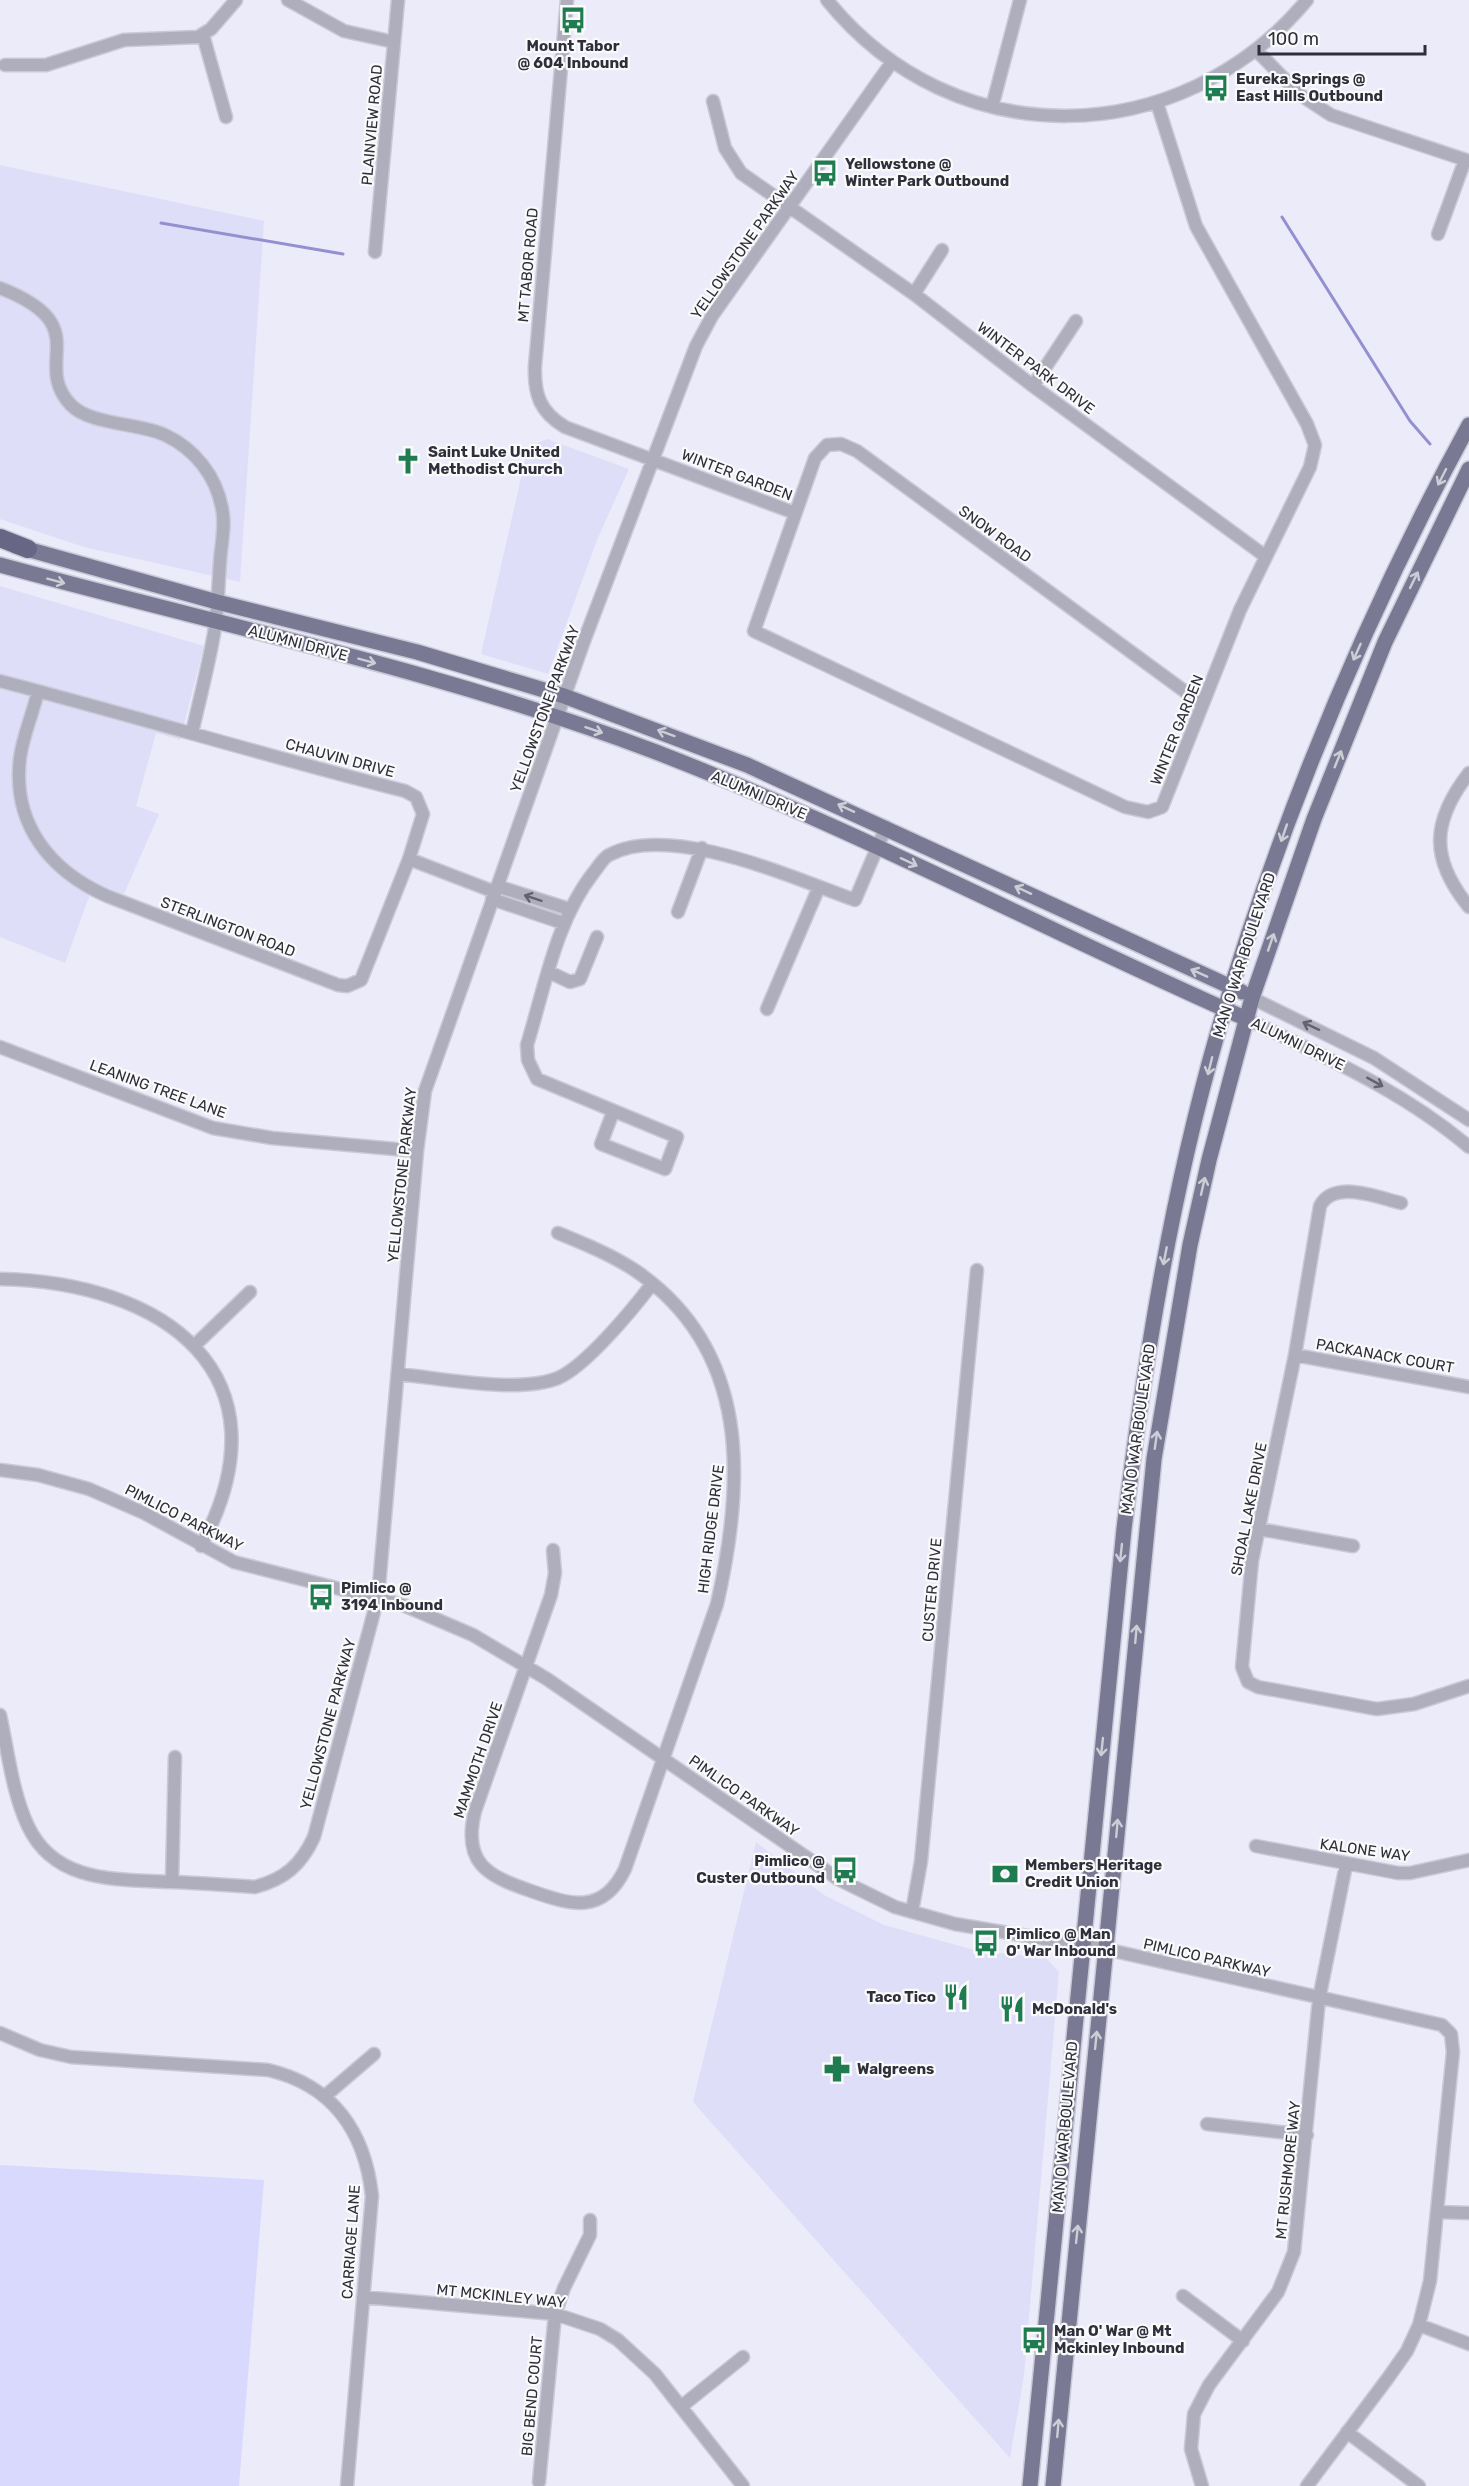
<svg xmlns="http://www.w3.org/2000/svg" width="1469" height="2486" font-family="Rubik,sans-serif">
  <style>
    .built { fill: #dedef8 }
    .green { fill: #d9d9fe }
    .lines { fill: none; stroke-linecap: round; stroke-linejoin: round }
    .stream { stroke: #9490d0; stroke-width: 3 }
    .minor-casing { stroke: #c9c9d8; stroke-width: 15 }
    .major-casing { stroke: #c9c9d8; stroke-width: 18 }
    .highway-casing { stroke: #c9c9d8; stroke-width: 21 }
    .minor { stroke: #aeaebd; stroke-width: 12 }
    .major { stroke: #7a7994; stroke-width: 15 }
    .highway { stroke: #676685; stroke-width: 18 }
    .oneway { stroke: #cdcdd6 }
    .oneway2 { stroke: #626270 }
    .labels { text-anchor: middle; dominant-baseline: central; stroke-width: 4.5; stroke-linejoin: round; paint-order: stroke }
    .poi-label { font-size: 15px; font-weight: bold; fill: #2f2f3c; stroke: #fafafa; text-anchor: start }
    .street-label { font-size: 15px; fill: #2f2f3c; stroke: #fafafa }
  </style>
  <rect width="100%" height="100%" fill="#ebebfa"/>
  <path class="built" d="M0 165 264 221 240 582 84 547 0 519Z
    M547 439 629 469 597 540 548 674 481 654 528 447Z
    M0 586 204 646 180 740 156 733 136 806 159 814 124 894 94 883 65 963 0 937Z
    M756 1842 824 1895 884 1925 974 1950 1046 1958 1059 1972 1024 2375 1010 2458 693 2102Z"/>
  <path class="green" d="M0 2165 264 2180 239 2486H0Z"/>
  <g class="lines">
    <path class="stream" d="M1282 217 1410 421 1430 444
      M161 223 343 254"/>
    <g class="minor-casing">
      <path id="minor" d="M288 0 344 31 394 42
        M567 0 535 366C534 395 540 412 565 427L795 513
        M827 0C954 157 1180 152 1307 0
        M203 35 226 117
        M1257 51 1299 94 1331 115 1469 161
        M5 65H46L124 40 198 37 211 29 236 0
        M713 101 725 148 741 173 914 294 1033 386 1265 556
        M1157 103 1196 226 1307 424 1315 445 1310 467 1240 610 1162 807 1148 812 1125 807 754 631 815 458 827 445 841 444 857 451 1202 704
        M992 107 1020 0
        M1438 234 1465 160
        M375 252 398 0
        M0 288C98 326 30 362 71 405 90 425 140 423 165 435 195 449 216 476 222 508 226 526 221 544 220 562 218 588 218 614 213 639 207 671 199 702 192 733
        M914 294 942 250
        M1033 386 1076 321
        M0 681C135 716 269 757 405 791L416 797 423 814 409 859 361 980 347 986 338 985 107 896C50 871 12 824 20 758 23 735 33 714 38 691
        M1469 773C1431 822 1430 859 1469 907
        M409 859 495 892
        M497 886 569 909
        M492 899 563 923
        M678 912 702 848
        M549 972 570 982 580 979 597 937
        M1252 998 1374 1058 1469 1120
        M767 1009 819 887
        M1247 1019C1325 1057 1403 1091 1469 1147
        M0 1047 213 1128 272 1138 417 1151
        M613 1112 601 1144 665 1169 677 1137 537 1079 528 1060 527 1045C545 986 556 920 594 872 599 866 603 858 609 855 670 822 793 878 855 900L886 827
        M1401 1203C1379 1198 1334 1179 1320 1206L1295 1355 1252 1561 1242 1667 1248 1682 1258 1687 1377 1709 1414 1704 1469 1686
        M0 1279C163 1282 293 1373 201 1546
        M195 1345 250 1292
        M1295 1355 1469 1387
        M398 1374C441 1378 519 1394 558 1378 586 1366 633 1309 652 1284
        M0 1470 38 1475 89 1489 144 1513 234 1562 403 1605 473 1635 547 1679 838 1879 895 1907 955 1924 1105 1949 1442 2025 1451 2034 1453 2052 1430 2281 1419 2325 1407 2351 1388 2378 1307 2486
        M1259 1529 1353 1546
        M553 1550 555 1573 551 1595 475 1811C462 1863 487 1876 531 1891 571 1905 603 1915 625 1869L717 1604C745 1482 751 1350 636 1271 612 1255 585 1244 558 1233
        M0 1715C8 1751 12 1792 28 1826 55 1884 118 1879 172 1882 200 1883 228 1885 255 1887 285 1879 301 1865 314 1837L378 1597 417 1151 425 1091 584 641 696 346 712 316 892 62
        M1256 1846 1398 1873H1410L1469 1860
        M172 1882 175 1757
        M912 1912 921 1861 977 1270
        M0 2033 40 2050 71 2057 268 2070C333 2085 365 2132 372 2196L347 2486
        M325 2096 374 2054
        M1207 2124 1307 2135
        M1437 2212 1469 2213
        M1183 2296 1243 2341
        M363 2297 555 2314 600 2329 618 2340 655 2374 743 2486
        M1419 2325 1469 2344
        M682 2406 743 2357
        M1347 2432 1419 2486
        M539 2482 555 2314 564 2288 590 2235V2220
        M1202 2486 1191 2449 1194 2414 1209 2385 1278 2292 1294 2252 1319 1999 1346 1865"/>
    </g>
    <g class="major-casing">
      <path id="major" d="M16 546 217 602 417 652 564 696 747 765 1242 992
        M0 565C219 625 443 671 656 752 858 830 1049 932 1247 1019
        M1030 2486 1124 1529C1144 1363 1171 1196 1217 1035 1279 824 1364 618 1469 425
        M1053 2486 1154 1459 1190 1245 1209 1160 1252 998 1314 819 1385 642 1469 469"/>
    </g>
    <g class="highway-casing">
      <path id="highway" d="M0 538 28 549"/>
    </g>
    <use href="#minor" class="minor"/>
    <use href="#major" class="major"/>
    <use href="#highway" class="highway"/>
  </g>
  <defs><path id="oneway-shaft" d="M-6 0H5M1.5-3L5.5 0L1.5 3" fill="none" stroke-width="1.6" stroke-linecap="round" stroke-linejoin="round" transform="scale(1.5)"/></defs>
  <g class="oneway">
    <use href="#oneway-shaft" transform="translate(1442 477) rotate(117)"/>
    <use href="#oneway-shaft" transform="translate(1414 580) rotate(-64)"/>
    <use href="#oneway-shaft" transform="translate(56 581) rotate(15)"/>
    <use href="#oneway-shaft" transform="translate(1357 652) rotate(114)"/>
    <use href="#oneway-shaft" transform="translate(367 661) rotate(15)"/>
    <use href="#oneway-shaft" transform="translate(594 730) rotate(19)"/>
    <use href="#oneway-shaft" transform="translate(666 733) rotate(-160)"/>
    <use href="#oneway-shaft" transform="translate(1338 759) rotate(-68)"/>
    <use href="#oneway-shaft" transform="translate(846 808) rotate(-155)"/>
    <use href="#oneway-shaft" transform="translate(1284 833) rotate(109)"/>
    <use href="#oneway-shaft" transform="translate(909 862) rotate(25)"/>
    <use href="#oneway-shaft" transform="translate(1023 890) rotate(-155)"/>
    <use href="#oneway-shaft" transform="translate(1271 942) rotate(-71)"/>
    <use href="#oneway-shaft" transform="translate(1199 973) rotate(-156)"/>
    <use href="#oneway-shaft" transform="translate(1210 1066) rotate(104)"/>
    <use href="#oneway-shaft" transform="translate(1203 1186) rotate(-77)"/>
    <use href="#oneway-shaft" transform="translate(1165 1256) rotate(101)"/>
    <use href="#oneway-shaft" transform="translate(1156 1440) rotate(-82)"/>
    <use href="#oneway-shaft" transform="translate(1121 1553) rotate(96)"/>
    <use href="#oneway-shaft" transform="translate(1136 1634) rotate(-85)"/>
    <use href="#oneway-shaft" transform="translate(1102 1747) rotate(96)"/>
    <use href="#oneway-shaft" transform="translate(1117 1828) rotate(-85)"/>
    <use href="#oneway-shaft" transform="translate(1096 2040) rotate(-84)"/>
    <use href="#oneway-shaft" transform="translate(1077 2234) rotate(-84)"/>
    <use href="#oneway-shaft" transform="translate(1058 2428) rotate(-85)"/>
  </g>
  <g class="oneway2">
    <use href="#oneway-shaft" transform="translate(533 898) rotate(-162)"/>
    <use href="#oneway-shaft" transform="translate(1311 1026) rotate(-155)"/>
    <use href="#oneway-shaft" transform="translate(1375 1082) rotate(29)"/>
  </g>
  <defs>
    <g id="bus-bare" transform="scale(2.07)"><path d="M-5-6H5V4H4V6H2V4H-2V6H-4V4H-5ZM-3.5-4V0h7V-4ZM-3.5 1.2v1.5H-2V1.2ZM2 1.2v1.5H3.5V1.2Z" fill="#1f7b50" stroke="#fafafa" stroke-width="2.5" paint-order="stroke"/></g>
    <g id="church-bare" transform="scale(2.07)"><path d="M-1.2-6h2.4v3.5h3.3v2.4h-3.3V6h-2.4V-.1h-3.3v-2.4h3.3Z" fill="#1f7b50" stroke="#fafafa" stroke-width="2.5" paint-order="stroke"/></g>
    <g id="bank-bare" transform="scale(2.07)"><path d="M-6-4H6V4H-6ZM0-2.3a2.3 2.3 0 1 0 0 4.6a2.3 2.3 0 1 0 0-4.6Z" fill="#1f7b50" stroke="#fafafa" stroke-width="2.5" paint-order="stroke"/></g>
    <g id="restaurant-bare" transform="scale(2.07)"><path d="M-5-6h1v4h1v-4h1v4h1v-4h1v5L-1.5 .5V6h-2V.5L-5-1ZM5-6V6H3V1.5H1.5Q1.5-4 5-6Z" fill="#1f7b50" stroke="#fafafa" stroke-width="2.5" paint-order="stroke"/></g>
    <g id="pharmacy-bare" transform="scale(2.07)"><path d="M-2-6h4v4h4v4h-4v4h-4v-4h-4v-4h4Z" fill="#1f7b50" stroke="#fafafa" stroke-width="2.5" paint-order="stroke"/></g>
  </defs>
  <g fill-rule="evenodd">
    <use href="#bus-bare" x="573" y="20"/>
    <use href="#bus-bare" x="1216" y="88"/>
    <use href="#bus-bare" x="825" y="173"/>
    <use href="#church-bare" x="408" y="461"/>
    <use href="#bus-bare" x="321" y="1597"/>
    <use href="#bus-bare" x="845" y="1870"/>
    <use href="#bank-bare" x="1005" y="1874"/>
    <use href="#bus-bare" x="986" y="1943"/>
    <use href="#restaurant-bare" x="956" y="1997"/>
    <use href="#restaurant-bare" x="1012" y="2009"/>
    <use href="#pharmacy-bare" x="837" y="2069"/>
    <use href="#bus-bare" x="1034" y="2340"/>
  </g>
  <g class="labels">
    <g class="poi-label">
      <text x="573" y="46" text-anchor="middle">Mount Tabor<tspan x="573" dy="17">@ 604 Inbound</tspan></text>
      <text x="1236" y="79">Eureka Springs @<tspan x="1236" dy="17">East Hills Outbound</tspan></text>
      <text x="845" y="164">Yellowstone @<tspan x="845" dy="17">Winter Park Outbound</tspan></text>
      <text x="428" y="452">Saint Luke United<tspan x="428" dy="17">Methodist Church</tspan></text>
      <text x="341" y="1588">Pimlico @<tspan x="341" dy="17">3194 Inbound</tspan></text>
      <text x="825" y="1861" text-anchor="end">Pimlico @<tspan x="825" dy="17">Custer Outbound</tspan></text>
      <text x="1025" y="1865">Members Heritage<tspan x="1025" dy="17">Credit Union</tspan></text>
      <text x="1006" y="1934">Pimlico @ Man<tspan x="1006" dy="17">O' War Inbound</tspan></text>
      <text x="936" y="1997" text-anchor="end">Taco Tico</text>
      <text x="1032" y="2009">McDonald's</text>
      <text x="857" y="2069">Walgreens</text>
      <text x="1054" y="2331">Man O' War @ Mt<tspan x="1054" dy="17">Mckinley Inbound</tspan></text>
    </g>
    <g class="street-label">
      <text transform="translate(372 125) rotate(-85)">PLAINVIEW ROAD</text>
      <text transform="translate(745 245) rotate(-55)">YELLOWSTONE PARKWAY</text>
      <text transform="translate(528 265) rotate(-85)">MT TABOR ROAD</text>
      <text transform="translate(1036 368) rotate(37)">WINTER PARK DRIVE</text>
      <text transform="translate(737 475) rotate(21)">WINTER GARDEN</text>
      <text transform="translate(995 534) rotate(36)">SNOW ROAD</text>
      <text transform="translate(298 643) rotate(15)">ALUMNI DRIVE</text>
      <text transform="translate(545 709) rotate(-70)">YELLOWSTONE PARKWAY</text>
      <text transform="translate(1177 730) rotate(-68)">WINTER GARDEN</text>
      <text transform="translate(340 758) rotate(15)">CHAUVIN DRIVE</text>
      <text transform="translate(759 795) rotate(23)">ALUMNI DRIVE</text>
      <text transform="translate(228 927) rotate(21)">STERLINGTON ROAD</text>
      <text transform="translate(1244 955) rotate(-72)">MAN O WAR BOULEVARD</text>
      <text transform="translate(1298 1044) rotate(26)">ALUMNI DRIVE</text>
      <text transform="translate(158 1089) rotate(20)">LEANING TREE LANE</text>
      <text transform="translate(402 1175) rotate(-84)">YELLOWSTONE PARKWAY</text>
      <text transform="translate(1385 1356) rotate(10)">PACKANACK COURT</text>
      <text transform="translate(1138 1429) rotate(-82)">MAN O WAR BOULEVARD</text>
      <text transform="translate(1249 1509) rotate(-79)">SHOAL LAKE DRIVE</text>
      <text transform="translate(184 1518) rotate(27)">PIMLICO PARKWAY</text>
      <text transform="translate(711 1529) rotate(-83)">HIGH RIDGE DRIVE</text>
      <text transform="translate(932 1590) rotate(-85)">CUSTER DRIVE</text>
      <text transform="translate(328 1724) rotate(-75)">YELLOWSTONE PARKWAY</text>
      <text transform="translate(478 1760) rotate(-71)">MAMMOTH DRIVE</text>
      <text transform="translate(744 1796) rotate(35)">PIMLICO PARKWAY</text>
      <text transform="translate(1365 1850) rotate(8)">KALONE WAY</text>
      <text transform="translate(1207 1958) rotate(13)">PIMLICO PARKWAY</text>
      <text transform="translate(1065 2127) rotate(-85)">MAN O WAR BOULEVARD</text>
      <text transform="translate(1288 2170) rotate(-84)">MT RUSHMORE WAY</text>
      <text transform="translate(351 2242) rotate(-86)">CARRIAGE LANE</text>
      <text transform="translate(501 2296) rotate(6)">MT MCKINLEY WAY</text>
      <text transform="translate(532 2396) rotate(-85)">BIG BEND COURT</text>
    </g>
  </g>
  <path d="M1259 45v9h166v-9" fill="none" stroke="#2f2f3c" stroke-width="3"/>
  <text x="1268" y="45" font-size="18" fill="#2f2f3c" stroke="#fafafa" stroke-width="4.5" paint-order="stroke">100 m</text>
</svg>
